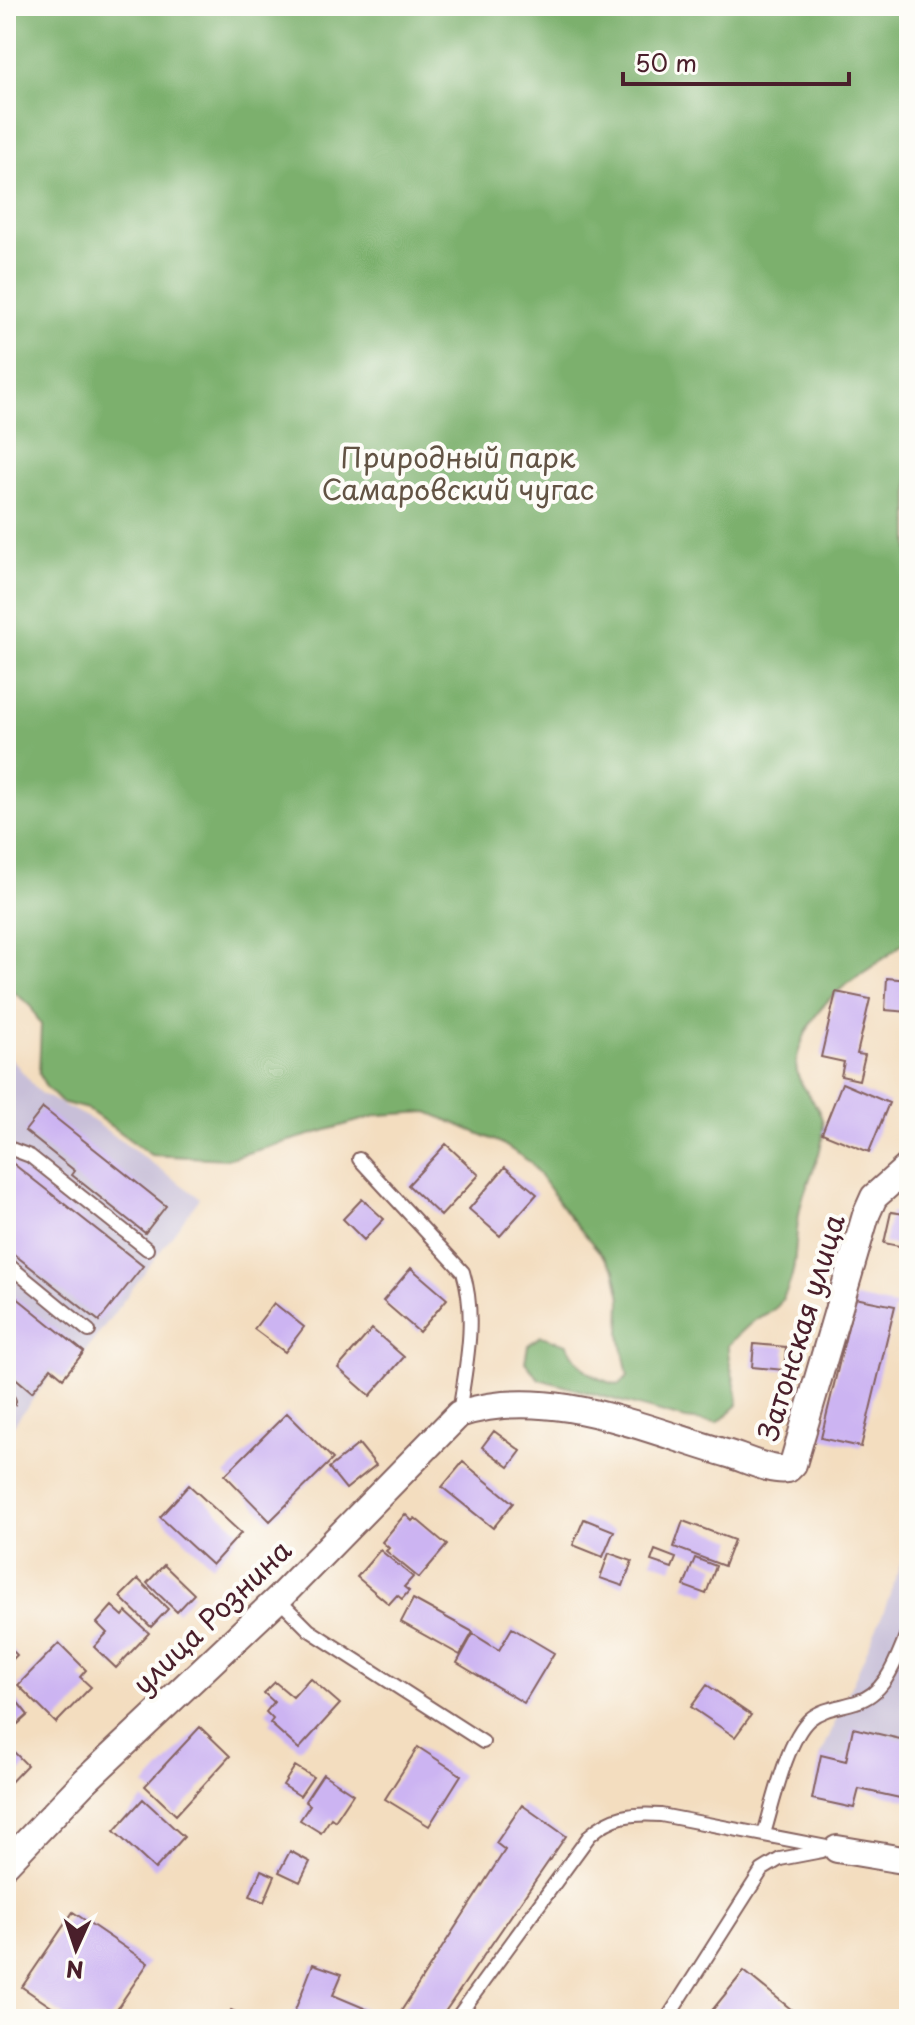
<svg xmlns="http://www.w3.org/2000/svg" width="915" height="2025" font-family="'Playpen Sans',sans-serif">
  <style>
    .industrial { fill: #c8bfd8 }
    .forest { fill: #7bb06d; stroke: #62684c; stroke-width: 2 }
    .building { fill: #ccb4f2 }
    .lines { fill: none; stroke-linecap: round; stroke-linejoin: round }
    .lane-casing { stroke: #85625f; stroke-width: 16 }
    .street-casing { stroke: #85625f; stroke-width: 30 }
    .lane { stroke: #fff; stroke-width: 12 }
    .street { stroke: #fff; stroke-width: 26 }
    .labels { text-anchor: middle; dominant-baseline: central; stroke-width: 8; stroke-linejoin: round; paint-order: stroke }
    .park-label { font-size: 28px; fill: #625344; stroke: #fdfcf7 }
    .street-label { font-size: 28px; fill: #4a1f2b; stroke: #fdfcf7 }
  </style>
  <rect width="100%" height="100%" fill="#fdfcf7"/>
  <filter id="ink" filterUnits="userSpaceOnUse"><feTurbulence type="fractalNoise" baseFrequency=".0125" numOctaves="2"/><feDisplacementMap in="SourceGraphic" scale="16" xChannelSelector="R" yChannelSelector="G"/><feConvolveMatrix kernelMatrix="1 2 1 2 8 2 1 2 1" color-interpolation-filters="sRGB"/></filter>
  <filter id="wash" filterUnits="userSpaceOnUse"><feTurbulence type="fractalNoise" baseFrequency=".006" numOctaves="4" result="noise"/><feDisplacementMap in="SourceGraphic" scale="32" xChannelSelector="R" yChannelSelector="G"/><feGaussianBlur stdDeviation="1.8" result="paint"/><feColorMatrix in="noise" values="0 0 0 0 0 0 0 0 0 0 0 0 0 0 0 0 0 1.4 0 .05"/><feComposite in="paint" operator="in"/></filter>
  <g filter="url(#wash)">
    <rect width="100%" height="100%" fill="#f3ddbf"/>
    <path class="industrial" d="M6 1052 40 1093 92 1120 200 1198 64 1380 53 1372 10 1430 6 1426Z
      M909 1539V1800L859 1789 854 1808 812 1799 821 1755 884 1611Z"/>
    <path class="forest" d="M6 6H909V938C865 979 817 987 798 1054 789 1082 817 1097 822 1120 828 1149 805 1181 800 1209 793 1243 800 1273 780 1303 775 1312 763 1314 755 1320 746 1327 737 1336 728 1345 727 1367 738 1383 738 1405L718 1423 686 1419 539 1379 525 1362 528 1345 541 1336 567 1344C580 1369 592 1379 619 1385L628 1376 620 1335 621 1298 615 1270 568 1215 530 1162 501 1143 428 1112 379 1115 227 1159 151 1155 87 1109 61 1102 46 1087 39 1073 41 1025 30 1005 6 986Z"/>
    <g id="blocks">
      <path class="building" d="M887 978 909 980V1012L885 1010Z
        M836 992 870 999 857 1054 865 1055 859 1080 841 1076 844 1062 821 1057Z
        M842 1083 889 1103 869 1152 822 1133Z
        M43 1108 166 1206 145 1233 72 1175 75 1171 25 1131Z
        M446 1144 479 1175 441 1216 408 1185Z
        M6 1158 143 1266 99 1321 6 1248Z
        M505 1167 537 1194 500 1236 469 1209Z
        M909 1196V1248L884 1243 891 1212 904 1214Z
        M362 1199 384 1219 364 1240 343 1219Z
        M906 1264 909 1265V1290L901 1288Z
        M411 1268 447 1299 419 1332 383 1301Z
        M6 1289 84 1352 63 1378 51 1368 32 1392 6 1370Z
        M855 1298 895 1306 861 1447 821 1438Z
        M274 1303 304 1327 285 1352 254 1329Z
        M372 1329 404 1357 370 1396 338 1368Z
        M754 1344 786 1347 784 1370 752 1367Z
        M287 1413 333 1459 270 1521 225 1475Z
        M494 1431 521 1451 509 1467 482 1447Z
        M359 1444 376 1465 346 1489 329 1468Z
        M463 1462 513 1503 493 1528 442 1487Z
        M189 1485 241 1533 212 1565 160 1517Z
        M405 1514 412 1521 415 1518 447 1545 419 1578 386 1551 389 1548 382 1542Z
        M584 1519 614 1531 603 1557 573 1545Z
        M683 1521 734 1540 724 1566 674 1547Z
        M380 1550 413 1577 404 1587 409 1591 402 1599 397 1595 389 1604 357 1577Z
        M655 1550 676 1558 672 1568 651 1561Z
        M609 1553 632 1561 623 1586 600 1578Z
        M695 1558 716 1566 706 1594 684 1586Z
        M164 1565 194 1594 177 1612 147 1583Z
        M138 1579 168 1609 151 1627 120 1597Z
        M413 1599 473 1632 460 1655 401 1622Z
        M112 1606 123 1616 126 1612 149 1633 116 1668 94 1647 107 1633 97 1623Z
        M512 1628 554 1653 524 1703 457 1663 473 1634 499 1650Z
        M59 1643 86 1670 80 1677 91 1687 56 1723 18 1685Z
        M6 1644 17 1655 6 1666Z
        M310 1678 340 1704 299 1749 270 1723 273 1719 266 1712 274 1702 264 1693 275 1682 293 1697Z
        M707 1685 751 1715 735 1737 691 1707Z
        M6 1688 28 1715 18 1724 6 1712Z
        M200 1727 230 1756 176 1815 145 1786Z
        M853 1728 909 1741V1800L859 1789 854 1808 812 1799 821 1755 846 1761Z
        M6 1744 27 1765 6 1787Z
        M418 1747 461 1775 429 1826 385 1799Z
        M295 1766 313 1777 300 1796 283 1785Z
        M323 1774 353 1794 335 1821 331 1818 321 1833 300 1820 310 1805 305 1801Z
        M143 1799 184 1837 155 1869 114 1831Z
        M522 1805 566 1836 440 2019H396L505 1850 496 1843Z
        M290 1851 310 1862 300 1882 279 1872Z
        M261 1870 275 1876 264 1902 250 1896Z
        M73 1912 148 1963 110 2019H69L22 1987Z
        M313 1964 342 1974 333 1995 390 2019 292 2018Z
        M744 1971 803 2019H705Z
        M231 2010 251 2019H226Z"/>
    </g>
  </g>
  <g filter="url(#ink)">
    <use href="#blocks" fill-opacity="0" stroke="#85625f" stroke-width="2"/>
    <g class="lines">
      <g class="lane-casing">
        <path id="lane" d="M6 1147 30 1156 147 1249
          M359 1159 463 1272C477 1318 466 1366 459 1413
          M6 1263 89 1331
          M6 1399 9 1401
          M278 1599 309 1630 483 1742
          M764 1834C773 1804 787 1739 810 1719 823 1708 841 1707 856 1702 888 1693 897 1656 909 1629
          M456 2019 590 1835C612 1815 632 1813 661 1815L837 1849
          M667 2019 762 1870 780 1859 822 1851"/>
      </g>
      <g class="street-casing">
        <path id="street" d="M837 1849 909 1861
          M6 1864 85 1781 278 1599 459 1414C548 1384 642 1429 729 1454 746 1459 771 1472 788 1469L793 1464 866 1215 874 1197 909 1166"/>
      </g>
      <use href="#lane" class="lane"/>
      <use href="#street" class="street"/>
    </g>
  </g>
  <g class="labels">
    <g class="park-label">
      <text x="458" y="456">Природный парк<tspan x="458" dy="32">Самаровский чугас</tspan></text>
    </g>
    <g class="street-label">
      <text transform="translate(800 1327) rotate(-73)">Затонская улица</text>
      <text transform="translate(211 1616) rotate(-44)">улица Рознина</text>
    </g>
  </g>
  <rect width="915" height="2025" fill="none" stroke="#fdfcf7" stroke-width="32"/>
  <g transform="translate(76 1949) rotate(183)" stroke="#fdfcf7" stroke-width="6" paint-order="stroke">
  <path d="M0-6L14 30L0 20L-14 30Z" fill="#4a1f2b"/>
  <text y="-12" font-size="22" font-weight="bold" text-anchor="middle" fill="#4a1f2b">N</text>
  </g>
  <path d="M623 72v12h226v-12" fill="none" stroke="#4a1f2b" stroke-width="4"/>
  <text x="635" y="72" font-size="24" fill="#4a1f2b" stroke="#fdfcf7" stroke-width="6" paint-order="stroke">50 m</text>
</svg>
